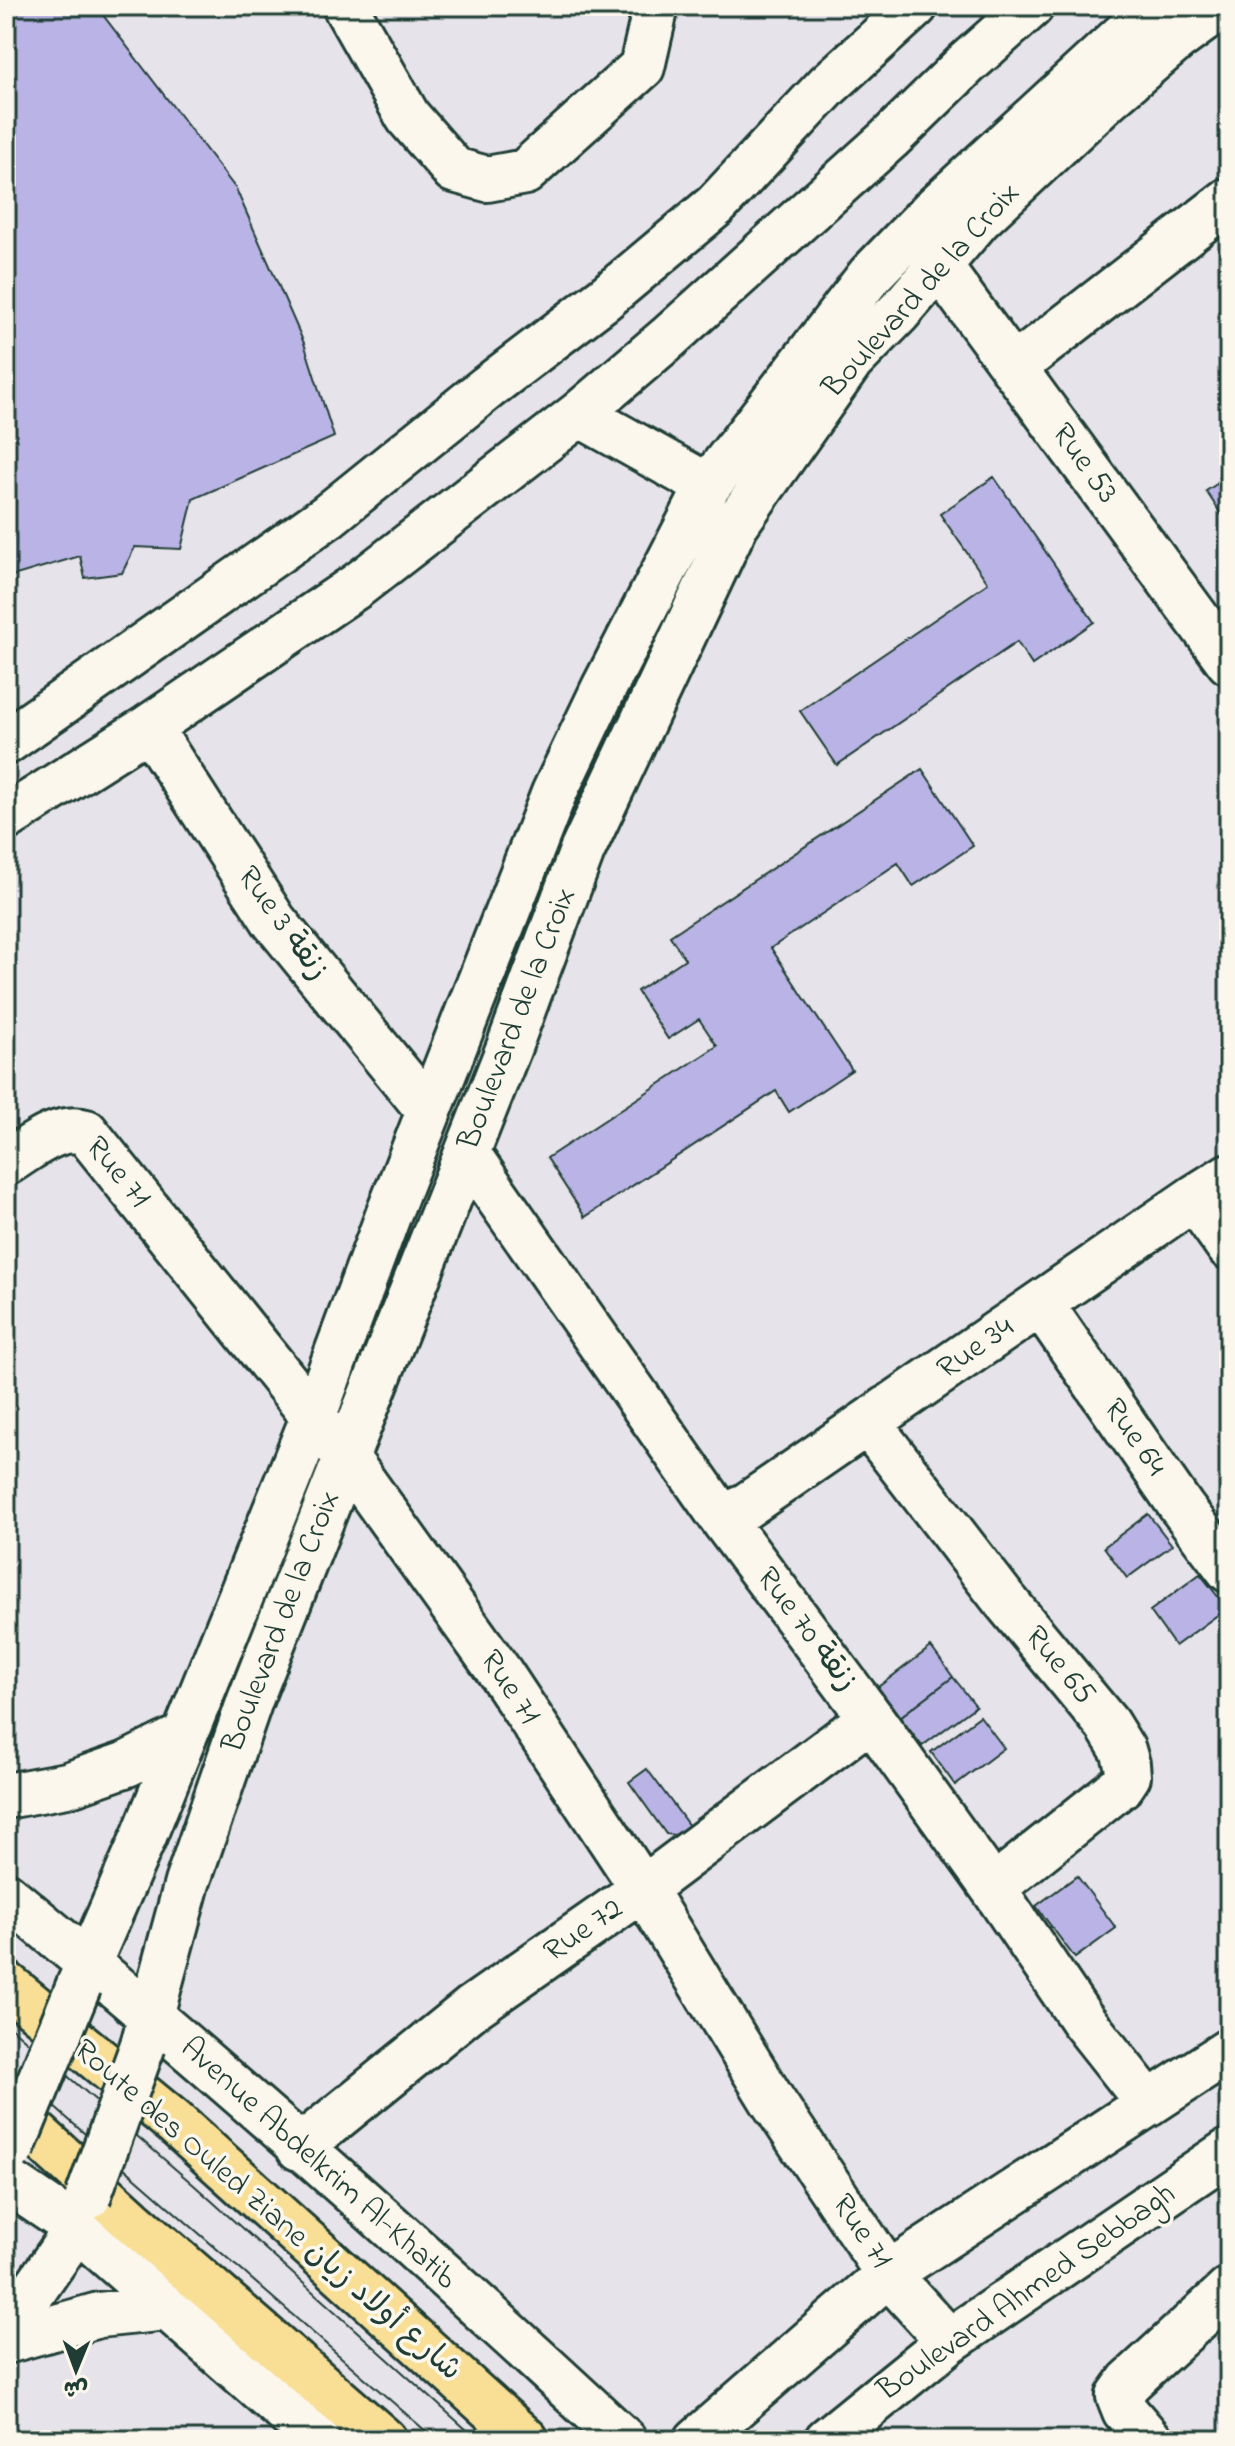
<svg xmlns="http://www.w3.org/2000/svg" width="1235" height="2446" font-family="'Indie Flower','Playpen Sans Arabic',sans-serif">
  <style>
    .building { fill: #b9b4e5; stroke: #1f3d34; stroke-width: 2 }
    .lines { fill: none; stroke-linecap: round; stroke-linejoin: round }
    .minor-casing { stroke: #1f3d34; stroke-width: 50 }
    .highway-casing { stroke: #1f3d34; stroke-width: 50 }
    .minor { stroke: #fbf7ec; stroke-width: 44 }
    .highway { stroke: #f9df96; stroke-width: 44 }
    .tram { stroke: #1f3d34; stroke-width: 2 }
    .minor-bridge-casing { stroke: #1f3d34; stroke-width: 50; stroke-linecap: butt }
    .minor-bridge { stroke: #fbf7ec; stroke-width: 44 }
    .labels { text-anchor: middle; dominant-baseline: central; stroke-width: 7; stroke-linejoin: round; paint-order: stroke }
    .street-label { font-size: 32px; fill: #1f3d34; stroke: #fbf7ec }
  </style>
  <rect width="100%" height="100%" fill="#e7e3ea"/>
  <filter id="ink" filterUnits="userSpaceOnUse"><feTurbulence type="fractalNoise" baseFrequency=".0125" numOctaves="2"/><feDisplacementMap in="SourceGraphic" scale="16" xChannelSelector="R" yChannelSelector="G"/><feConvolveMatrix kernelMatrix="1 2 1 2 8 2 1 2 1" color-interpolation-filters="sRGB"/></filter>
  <g filter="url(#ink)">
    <path class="building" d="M6 6H96L236 189 304 343 334 437 193 499 181 549 135 547 122 573 85 578 80 556 6 578Z
      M1229 476V526L1206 491Z
      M994 477 1094 622 1032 665 1017 642 837 765 800 711 988 583 940 514Z
      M922 769 973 846 913 886 898 863 771 948 852 1070 789 1112 776 1091 585 1217 547 1158 717 1046 699 1019 668 1039 637 991 685 959 670 936Z
      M1148 1514 1172 1545 1127 1578 1104 1547Z
      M1200 1574 1227 1608 1175 1646 1150 1611Z
      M931 1647 953 1677 900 1717 878 1687Z
      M953 1677 976 1706 922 1746 900 1717Z
      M980 1716 1004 1748 955 1785 931 1752Z
      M647 1769 689 1826 675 1835 666 1834 629 1782Z
      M1077 1876 1116 1928 1075 1958 1036 1906Z"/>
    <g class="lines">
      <g class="minor-casing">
        <path id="minor" d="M345 6 408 117 454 170 487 179 525 172 642 67 656 6
          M939 266 1229 662
          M1013 368 1229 200
          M579 414 708 486
          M149 727 274 921 429 1111
          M6 742 328 516 488 387 605 298 716 205 828 85 915 6
          M6 818 149 727 358 585 579 414 668 338 889 139 967 63 1031 6
          M467 1153 724 1521 871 1718 993 1888 1081 2018 1149 2104
          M6 1163C29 1149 58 1123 86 1132L345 1456 501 1674 643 1889 772 2100 888 2274 949 2341
          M1194 1198 1229 1247
          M1041 1304 1182 1508 1229 1570
          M868 1423 1002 1597 1107 1724 1123 1750 1127 1764 1128 1776 1122 1785 993 1888
          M724 1521 1194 1198 1229 1176
          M6 1796 67 1785 127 1764 183 1736
          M6 1895C217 2068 424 2254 624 2440
          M79 1985 144 1836 314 1415 389 1213 554 793 604 688 708 486 870 275 931 212 1155 6
          M143 2045 187 1883 250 1700 509 1047 582 851 736 524 851 361 899 312 979 219 1107 99 1177 39 1222 6
          M299 2148 472 2008 643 1889 871 1718
          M6 2180 77 2228 318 2440
          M6 2331 77 2228 87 2201
          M6 2341 99 2315 167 2308
          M697 2440 888 2274 1229 2051
          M827 2440 949 2341 1229 2151
          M1150 2440 1125 2411 1119 2396 1129 2382 1229 2290"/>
      </g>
      <g class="highway-casing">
        <path id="highway" d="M6 1984 174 2122 526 2440
          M6 2106 131 2220 384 2440"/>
      </g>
      <use href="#minor" class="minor"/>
      <use href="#highway" class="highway"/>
      <path class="tram" d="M6 2023 195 2186 478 2440
        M6 2065 436 2440"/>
      <g class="minor-bridge-casing">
        <path id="minor-bridge" d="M12 2148 79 1985
          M88 2197 143 2045"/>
      </g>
      <use href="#minor-bridge" class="minor-bridge"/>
    </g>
  </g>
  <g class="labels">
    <g class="street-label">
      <text transform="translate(922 291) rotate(-48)">Boulevard de la Croix</text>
      <text transform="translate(1084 464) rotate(54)">Rue 53</text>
      <text transform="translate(282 924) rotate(54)">Rue 3 زنقة</text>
      <text transform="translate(518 1019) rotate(-69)">Boulevard de la Croix</text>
      <text transform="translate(117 1173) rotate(50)">Rue 71</text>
      <text transform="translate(976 1349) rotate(-35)">Rue 34</text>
      <text transform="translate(1134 1438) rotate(55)">Rue 64</text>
      <text transform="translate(282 1622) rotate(-69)">Boulevard de la Croix</text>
      <text transform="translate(806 1630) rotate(53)">Rue 70 زنقة</text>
      <text transform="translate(1059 1666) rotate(50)">Rue 65</text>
      <text transform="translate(509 1688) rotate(56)">Rue 71</text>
      <text transform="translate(584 1931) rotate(-35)">Rue 72</text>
      <text transform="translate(318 2164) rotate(42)">Avenue Abdelkrim Al-Khatib</text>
      <text transform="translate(267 2211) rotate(41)">Route des Ouled Ziane شارع أولاد زيان</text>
      <text transform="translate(861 2232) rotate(56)">Rue 71</text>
      <text transform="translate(1027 2293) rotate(-35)">Boulevard Ahmed Sebbagh</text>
    </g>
  </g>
  <rect width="1235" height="2446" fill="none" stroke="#fbf7ec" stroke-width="32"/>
  <rect x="16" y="16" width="1203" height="2414" fill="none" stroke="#1f3d34" stroke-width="3" filter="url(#ink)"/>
  <g transform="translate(76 2370) rotate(181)" stroke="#fbf7ec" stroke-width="6" paint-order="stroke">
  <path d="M0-6L14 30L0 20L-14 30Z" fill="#1f3d34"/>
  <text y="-12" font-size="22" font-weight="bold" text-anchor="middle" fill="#1f3d34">ش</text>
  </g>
</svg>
